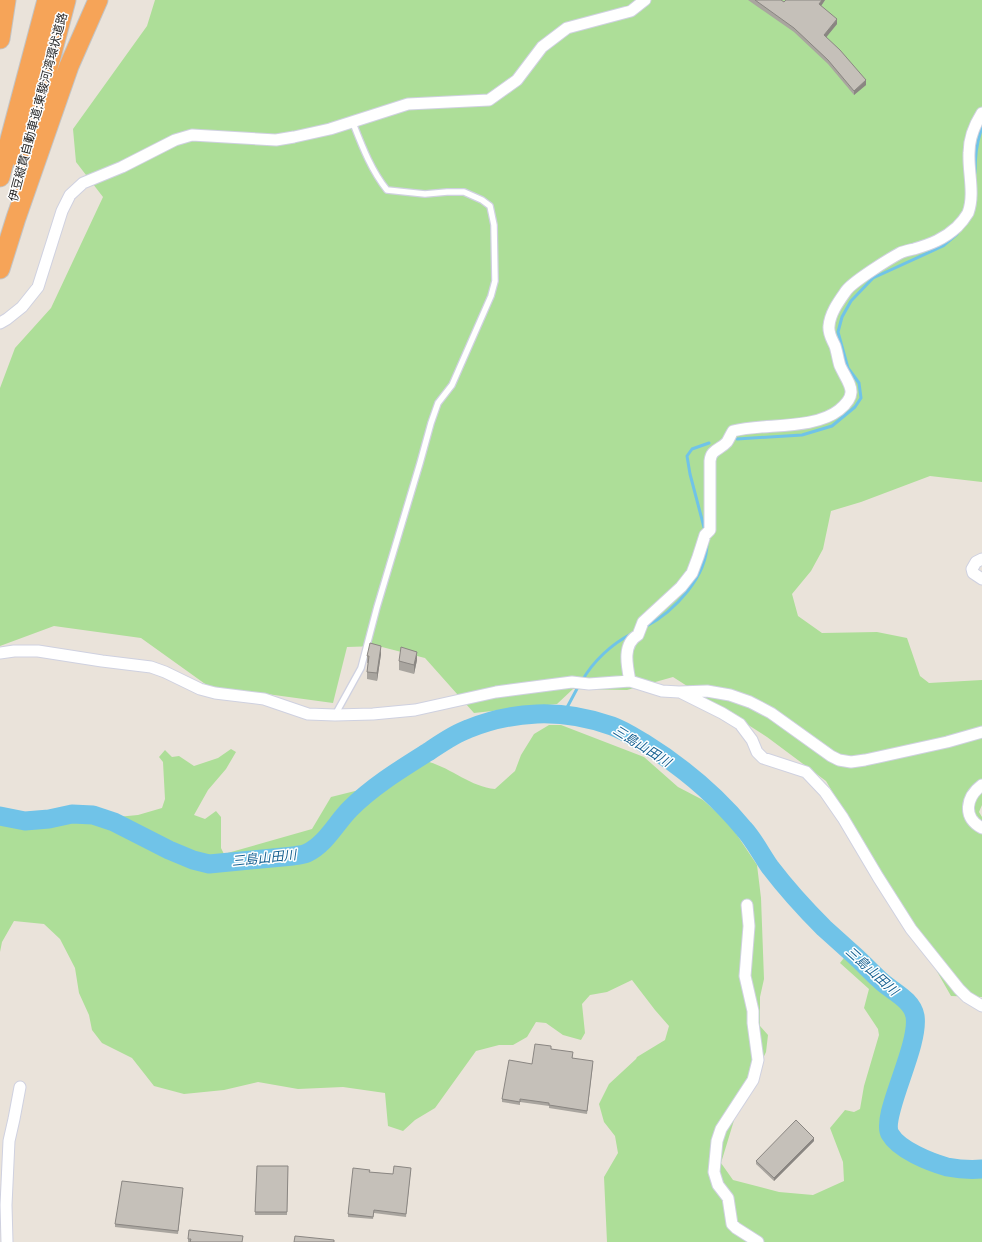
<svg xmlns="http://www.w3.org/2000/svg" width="982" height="1242" font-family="'Public Sans','Noto Sans JP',sans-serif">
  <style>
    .green { fill: #adde98 }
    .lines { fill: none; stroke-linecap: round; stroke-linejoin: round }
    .stream { stroke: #70c3e8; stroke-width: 3 }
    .river { stroke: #70c3e8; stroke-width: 19 }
    .service-casing { stroke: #cfd1e0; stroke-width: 8 }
    .minor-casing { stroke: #cfd1e0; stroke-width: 13 }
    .motorway-casing { stroke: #c3c3c3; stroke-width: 21 }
    .service { stroke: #fff; stroke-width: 5.5 }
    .minor { stroke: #fff; stroke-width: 11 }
    .motorway { stroke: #f6a458; stroke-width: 19 }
    .wall { fill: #a9a59f }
    .shaded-wall { fill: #8a8682 }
    .building { fill: #c5c0b9; stroke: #8a8682 }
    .labels { text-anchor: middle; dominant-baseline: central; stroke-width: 3; stroke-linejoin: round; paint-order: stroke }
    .street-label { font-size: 12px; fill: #282828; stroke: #fff }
    .water-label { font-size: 13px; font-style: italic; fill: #135f90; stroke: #fff }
  </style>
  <rect width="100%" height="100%" fill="#eae3da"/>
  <path class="green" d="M155 0H982V482L930 476 861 502 831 511 823 549 811 571 792 594 798 616 822 633 877 632 907 638 920 676 929 683 982 680V805L979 812 982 817V997L951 996 891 891 826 781 767 737 673 677 627 690 573 689 557 704 474 713 425 658 378 646 347 647 333 703 208 686 141 638 54 626 0 646V388L15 348 51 308 103 197 76 162 73 129 147 26Z
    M549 725H561L644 757 678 787 703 800 721 816 731 826 757 865 761 898 764 979 760 997V1026L768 1035 766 1052 735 1117 721 1163 733 1180 779 1192 813 1195 844 1181 843 1162 830 1128 845 1110 854 1112 860 1109 864 1086 879 1035 878 1029 864 1008 869 989 840 963 847 954 867 975 902 1002 913 1019 901 1060 888 1099 882 1126 886 1140 905 1156 930 1152 956 1161 976 1163 982 1165V1242H607L604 1177 618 1153 615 1136 604 1122 599 1104 609 1084 636 1059 637 1057 665 1040 669 1026 655 1010 632 980 607 992 590 995 582 1004 585 1033 581 1040 563 1035 546 1023 536 1022 527 1037 513 1045H499L476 1051 435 1108 415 1120 403 1131 388 1126 385 1093 343 1087 298 1089 258 1082 224 1090 184 1094 154 1086 132 1058 102 1043 92 1030 89 1015 79 993 75 968 60 939 44 924 14 921 2 942 0 952V817L65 822 138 815 162 808 165 799 163 762 159 757 165 750 172 757 179 756 194 766 218 758 231 749 236 752 226 769 208 790 194 815 205 819 216 811 221 817V848L224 854 312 829 331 797 391 782 425 761C449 766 470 787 495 789L515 771 521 755 534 734Z"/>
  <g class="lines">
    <path class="stream" d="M975 173C975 157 976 143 982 128
      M737 439 802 435 832 426 855 407 861 398 859 383 848 368 838 332 842 317 851 301 873 278 943 246 957 234
      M705 531 690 474 687 456 692 449 709 443
      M645 627C674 612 708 576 707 542
      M582 681C593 661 612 644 631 634
      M563 715 579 685"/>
    <path class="river" d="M0 816 25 821 49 819 72 814 93 815 114 822 169 850 193 860 209 864 293 856C298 855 303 855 307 853 326 844 336 823 350 809 373 786 401 769 428 752 440 744 454 734 468 729 490 720 514 715 537 714 562 713 589 718 612 726 623 730 634 737 644 743 681 766 716 795 744 829 754 840 761 854 770 867 786 888 805 909 824 928 834 937 844 946 854 955 863 963 871 972 880 980 891 991 912 999 915 1016 920 1046 880 1116 890 1134 899 1150 930 1162 947 1167 958 1169 971 1170 982 1169"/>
    <g class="service-casing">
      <path id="service" d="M335 715 361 668 377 607 420 463 431 423 438 403 452 385 491 296 495 281 494 225 490 206 482 200 464 192H447L425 194 387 190C371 170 362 146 353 123"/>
    </g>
    <g class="minor-casing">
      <path id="minor" d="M0 323 7 319 22 307 38 287 62 211 70 195 83 183 122 167 175 140 192 135 276 140 294 137 330 129 408 104 489 100 517 80 542 47 567 28 631 11 645 0
        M982 559 976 562 972 569 973 573 982 579
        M0 653 14 651H38L102 661 151 667 165 672 200 689 215 693 264 699 308 714 335 715 373 714 415 710 496 692 572 682 589 684 630 681 662 691 679 692 707 691 730 695 750 702 771 713 831 756 839 760 851 762 865 760 947 742 982 732
        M630 681C627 666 622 644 638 635L643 622 681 587 692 573 698 557 705 535 710 530V461C711 449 720 450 727 442 729 439 731 434 733 431 764 423 814 430 839 410 860 393 849 385 840 366 838 360 837 352 835 346 832 339 828 334 829 326 830 313 839 301 846 291 852 282 889 259 900 253 904 251 910 250 914 249 931 244 944 239 957 227 961 223 965 218 968 213 975 194 968 172 969 153 969 139 975 124 982 113
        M682 693 722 713 740 724 752 740 757 752 763 758 806 772 825 792 843 818 878 877 911 929 959 989 967 997 982 1006
        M982 785C966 797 962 817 982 828
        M747 905 749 926 745 976 753 1011V1023L758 1060 753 1080 721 1129 717 1141 714 1172 718 1185 728 1198 732 1224 736 1228 758 1242
        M7 1242 6 1205 9 1141 14 1119 20 1087"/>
    </g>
    <g class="motorway-casing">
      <path id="motorway" d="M0 39 6 0
        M23 163 66 0
        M0 177 47 0
        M0 269 16 218 69 66 98 0"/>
    </g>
    <use href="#service" class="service"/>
    <use href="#minor" class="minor"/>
    <use href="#motorway" class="motorway"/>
  </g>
  <path class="wall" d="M748 0H781L784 2 825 0 821 6 837 24 826 37 866 85 854 95 828 64 794 32Z
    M381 654 377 681 367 679V672L368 663H367V656Z
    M417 660 414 674 399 670V661Z
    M551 1049 573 1055 572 1058 593 1064 587 1114 549 1108V1106L520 1102V1105L502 1102V1099L532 1064Z
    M814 1141 774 1181 756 1164V1161Z
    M257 1166H288L287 1215H255Z
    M411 1168 406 1217 374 1213 373 1219 348 1217V1214L369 1172 393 1174Z
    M183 1191 178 1234 115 1227V1224Z
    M188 1239 243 1242H188Z"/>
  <path class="shaded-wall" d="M822 0H825L819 9V4Z
    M837 19V24L824 40V35Z
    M866 80V85L854 95V91Z
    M381 646V654L377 681V673Z
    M417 652V660L414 674V665Z
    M814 1138V1141L774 1181V1178Z"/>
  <path class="building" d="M755 0H781L784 2 786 0H822L819 4 837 19 824 35 840 50 866 80 854 91 828 60 794 28Z
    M370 643 381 646 377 673 367 672 369 656H367Z
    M401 647 417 652 414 665 399 661Z
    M535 1044 551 1046V1049L573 1052 572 1058 593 1061 587 1111 549 1105V1103L520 1099V1102L502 1099 509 1060 532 1064Z
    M796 1120 814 1138 774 1178 756 1161Z
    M257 1166H288L287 1212H255Z
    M394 1166 411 1168 406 1214 374 1210 373 1217 348 1214 353 1168 370 1170 369 1172 393 1174Z
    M122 1181 183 1188 178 1231 115 1224Z
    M189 1230 243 1236 242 1242H190L191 1239H188Z
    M295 1236 334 1240V1242H294Z"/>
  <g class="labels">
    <g class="street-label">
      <text transform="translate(38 107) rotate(-75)">伊豆縦貫自動車道;東駿河湾環状道路</text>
    </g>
    <g class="water-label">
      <text transform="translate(642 746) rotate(32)">三島山田川</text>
      <text transform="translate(264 858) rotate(-6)">三島山田川</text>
      <text transform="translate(872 971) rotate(42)">三島山田川</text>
    </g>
  </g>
</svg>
